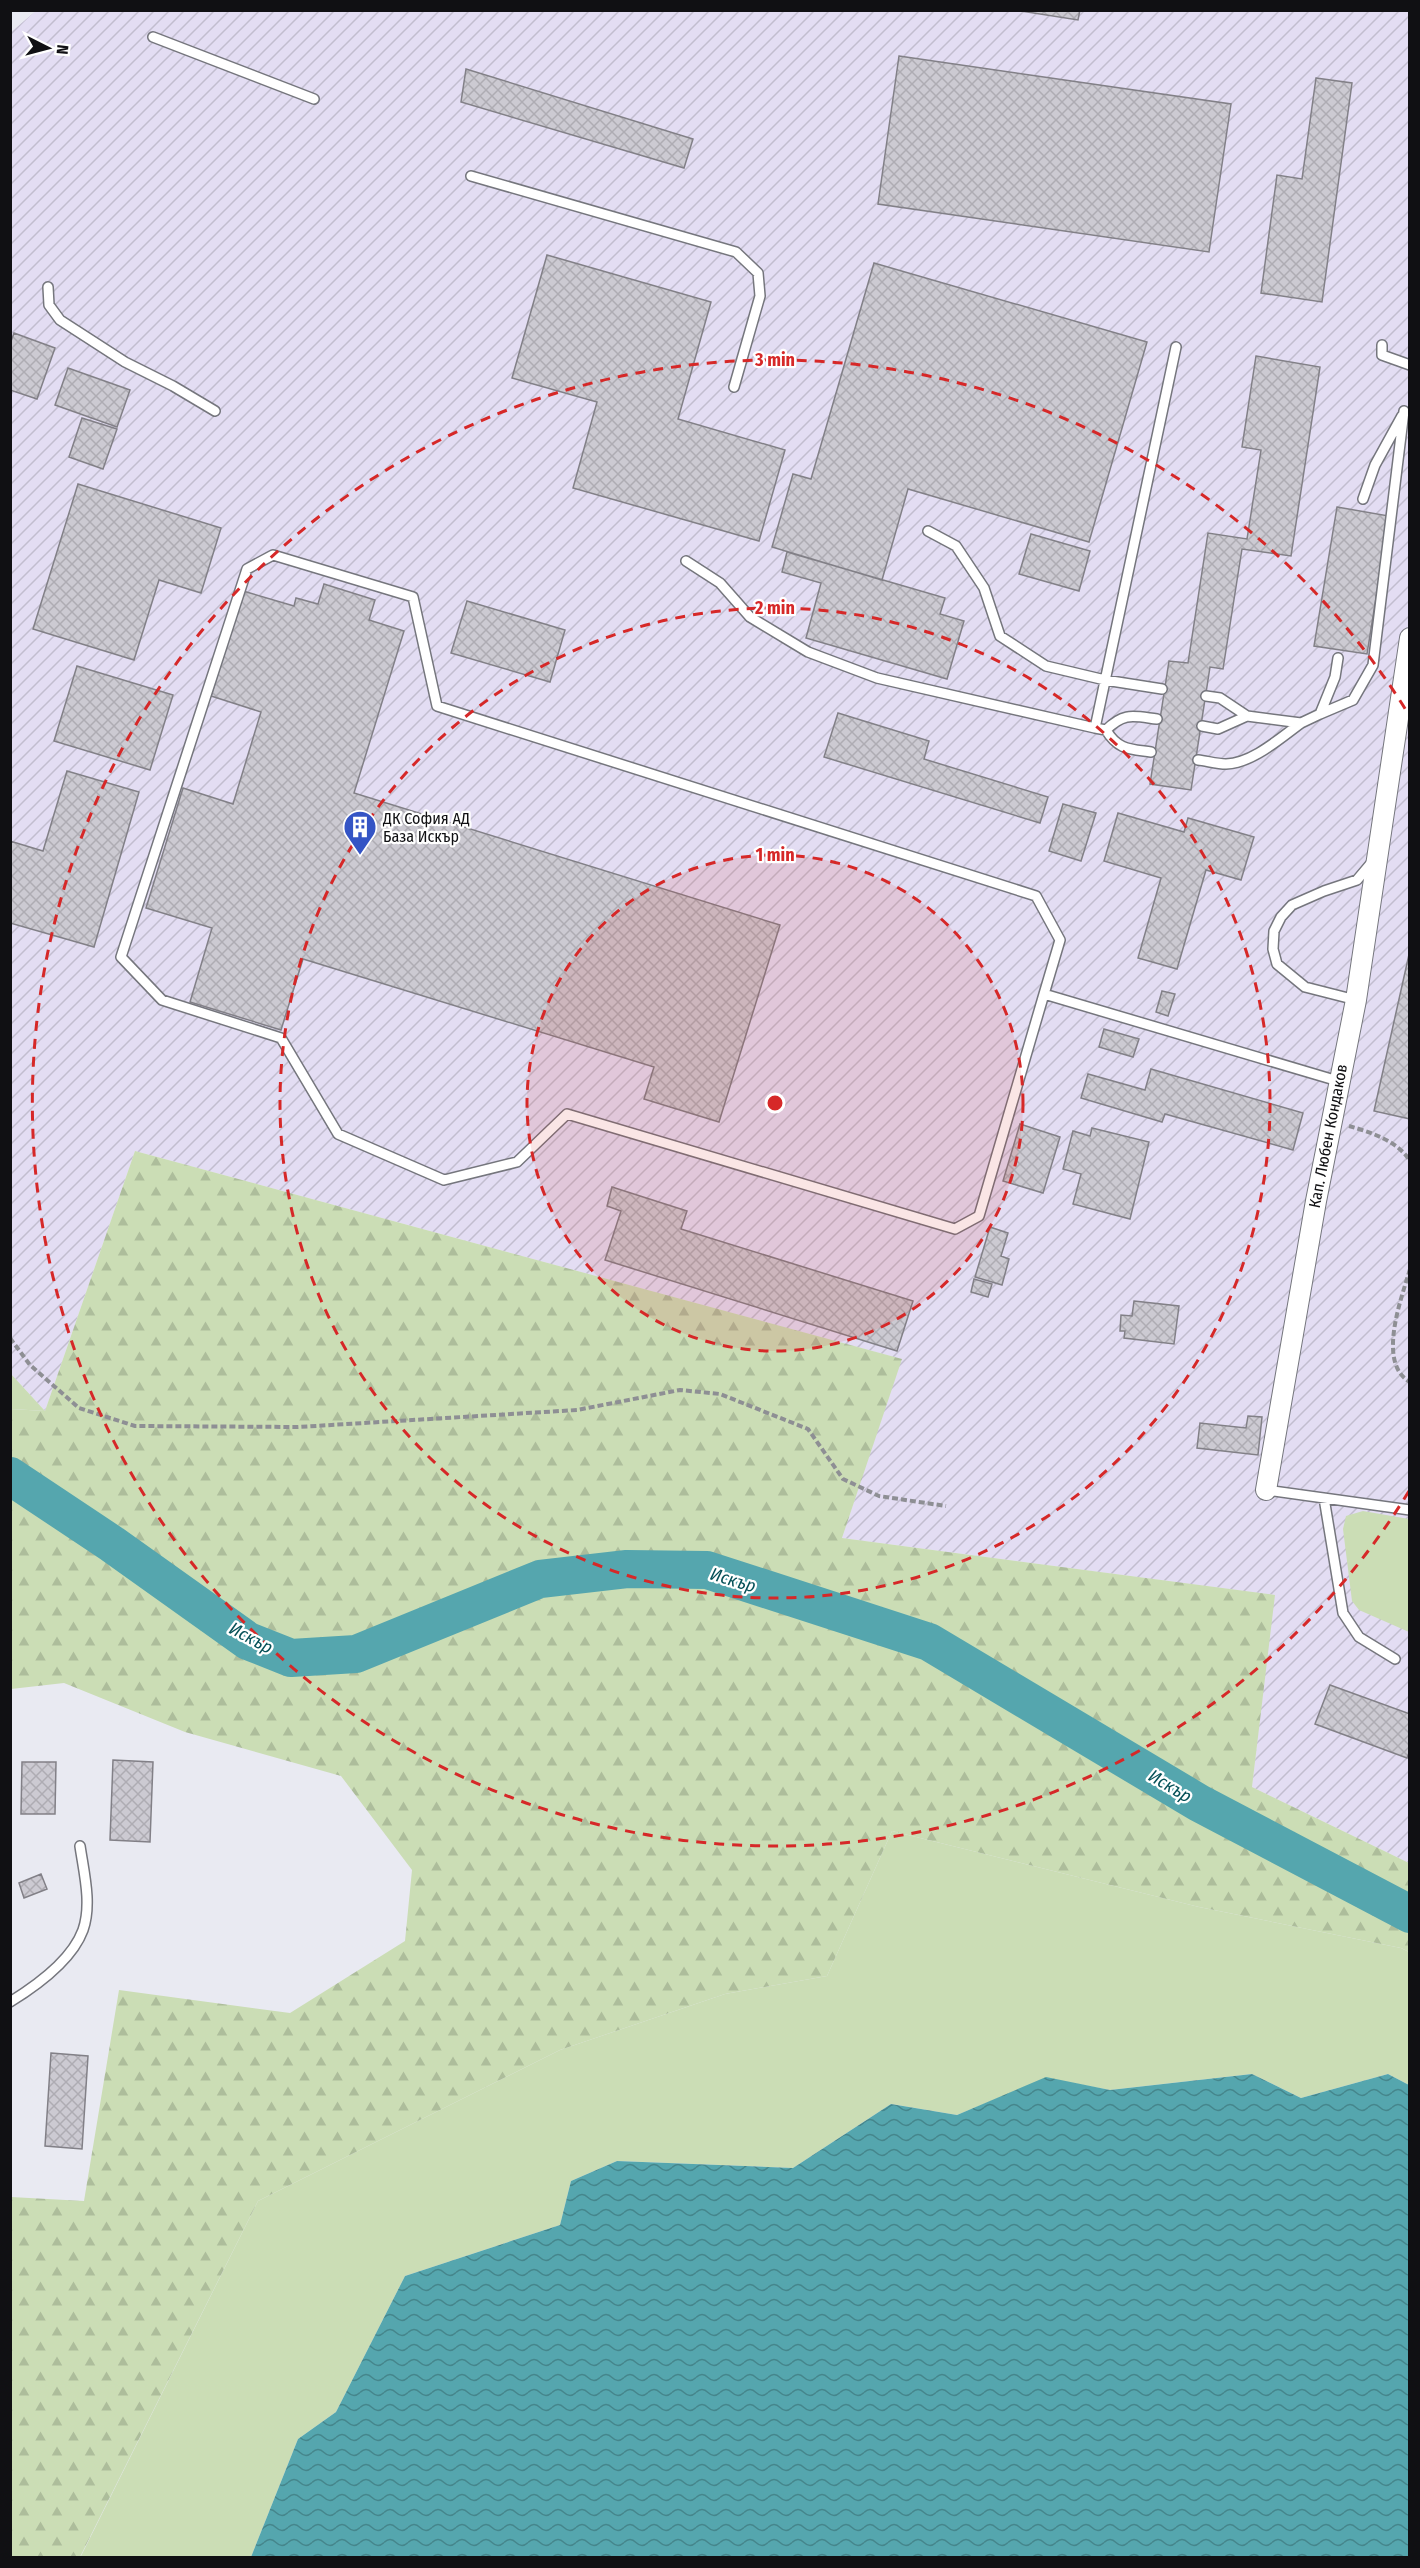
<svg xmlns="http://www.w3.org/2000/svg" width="1420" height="2568" font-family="'Fira Sans Condensed',sans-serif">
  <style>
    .industrial { fill: url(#industrial-furrows) }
    .grass { fill: #cbddb5 }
    .forest { fill: url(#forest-firs) }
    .water { fill: url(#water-waves) }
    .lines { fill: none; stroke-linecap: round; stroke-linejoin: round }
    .river { stroke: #55a6ae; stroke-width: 38 }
    .building { fill: url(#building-cross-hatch); stroke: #828087; stroke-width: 1.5 }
    .service-casing { stroke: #75767d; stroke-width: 12 }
    .minor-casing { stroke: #75767d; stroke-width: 22 }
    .path { stroke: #8e8f94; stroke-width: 4; stroke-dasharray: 6 3; stroke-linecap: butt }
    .service { stroke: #fff; stroke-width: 9 }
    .minor { stroke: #fff; stroke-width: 20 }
    .ring { fill: none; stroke: #d62828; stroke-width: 3; stroke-dasharray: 10 8 }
    .labels { text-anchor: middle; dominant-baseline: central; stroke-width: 4.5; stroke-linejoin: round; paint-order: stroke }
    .poi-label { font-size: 16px; fill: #101013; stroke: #fff; text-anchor: start }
    .street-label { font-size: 16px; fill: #101013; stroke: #fff }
    .water-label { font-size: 18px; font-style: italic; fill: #065158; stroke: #fff }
    .centre { fill: #d62828; stroke: #fff; stroke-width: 3 }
    .ring-label { font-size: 18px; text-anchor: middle; font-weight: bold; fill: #d62828; stroke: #fff; stroke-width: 4.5; stroke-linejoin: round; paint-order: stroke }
  </style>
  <defs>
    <pattern id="industrial-furrows" width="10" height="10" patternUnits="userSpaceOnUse" patternTransform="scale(1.5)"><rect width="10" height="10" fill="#e3ddf3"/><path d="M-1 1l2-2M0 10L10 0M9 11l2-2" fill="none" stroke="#c2bdcf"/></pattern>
    <pattern id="forest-firs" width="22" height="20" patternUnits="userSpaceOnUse" patternTransform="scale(1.5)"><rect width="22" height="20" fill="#cbddb5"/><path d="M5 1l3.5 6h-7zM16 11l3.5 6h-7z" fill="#adbd9b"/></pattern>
    <pattern id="water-waves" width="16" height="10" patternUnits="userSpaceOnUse" patternTransform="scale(1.5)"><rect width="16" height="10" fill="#55a6ae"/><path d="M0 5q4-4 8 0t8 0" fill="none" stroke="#45868c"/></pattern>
    <pattern id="building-cross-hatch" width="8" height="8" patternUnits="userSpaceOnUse" patternTransform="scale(1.5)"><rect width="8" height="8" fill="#cccad2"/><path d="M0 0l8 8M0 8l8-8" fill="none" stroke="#aeacb3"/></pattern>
  </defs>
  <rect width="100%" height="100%" fill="#e9eaf2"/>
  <path class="industrial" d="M37 10 1409 11V1863L1252 1787 1274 1595 842 1538 901 1359 135 1151 45 1411 11 1374V32Z"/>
  <path class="grass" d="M11 1374 45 1411 11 1409Z
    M1363 1511 1409 1519V1632L1359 1610 1352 1601 1343 1529 1346 1516Z
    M892 1831 1199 1907 1401 1948 1409 1952V2085L1388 2074 1301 2098 1252 2074 1110 2090 1046 2078 957 2115 891 2104 793 2168 617 2161 571 2181 560 2225 405 2276 336 2412 298 2439 251 2557 80 2558 258 2201 560 2050 725 1994 827 1976Z"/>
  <path class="forest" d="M135 1151 902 1359 842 1538 1275 1595 1252 1787 1409 1863V1952L1401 1948 1199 1907 892 1831 827 1976 725 1994 560 2050 258 2201 80 2557H11V2197L84 2201 119 1990 290 2013 405 1941 412 1870 341 1776 185 1732 64 1683 11 1689V1409L45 1411Z"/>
  <path class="water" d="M1252 2074 1301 2098 1388 2074 1409 2085V2557H251L298 2439 336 2412 405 2276 560 2225 571 2181 617 2161 793 2168 891 2104 957 2115 1046 2077 1110 2090Z"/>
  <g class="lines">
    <path class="river" d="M10 1476 112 1544 248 1641 291 1658 356 1654 540 1579 627 1569 707 1570 929 1642 1199 1803 1410 1914"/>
  </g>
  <path class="building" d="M1014 10H1080L1078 20Z
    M899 56 1231 104 1209 252 878 204Z
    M466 69 693 139 684 168 461 102Z
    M1316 78 1352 83 1322 302 1261 293 1277 175 1302 179Z
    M547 255 711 302 678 419 785 450 759 541 573 488 597 402 512 378Z
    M874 263 1147 342 1089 542 908 489 882 580 772 547 793 474 811 479Z
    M14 333 55 348 37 399 10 390V344Z
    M1256 356 1320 367 1291 556 1242 549 1223 669 1210 667 1191 790 1150 784 1169 661 1188 663 1208 533 1247 539 1261 450 1242 447Z
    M68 368 130 390 117 427 55 405Z
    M82 418 117 429 103 469 69 457Z
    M78 484 221 528 201 593 159 580 134 660 33 629Z
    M1337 507 1389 516 1367 654 1314 646Z
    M1031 534 1090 551 1079 591 1019 574Z
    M787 552 945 598 940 614 964 621 947 679 806 638 821 583 782 572Z
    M324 584 375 600 369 620 404 631 354 793 780 925 719 1122 644 1099 654 1067 303 959 281 1030 190 1002 212 928 146 908 183 788 233 804 261 712 211 696 243 591 294 606 296 598 318 604Z
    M467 601 565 630 550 682 451 653Z
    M77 666 173 695 150 770 54 741Z
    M838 713 929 741 924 759 1048 797 1040 823 824 757Z
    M67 771 139 792 94 947 10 923V841L43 851Z
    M1063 804 1096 813 1081 861 1049 851Z
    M1118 813 1184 832 1188 818 1254 837 1241 880 1206 870 1177 969 1138 958 1161 878 1104 861Z
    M1410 950V1119L1374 1111Z
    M1162 991 1175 994 1168 1016 1156 1012Z
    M1104 1029 1139 1039 1133 1057 1099 1047Z
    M1151 1069 1303 1113 1293 1150 1165 1114 1162 1122 1081 1098 1088 1074 1145 1090Z
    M1020 1124 1060 1137 1043 1193 1003 1181Z
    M1092 1128 1149 1142 1130 1219 1073 1204 1081 1174 1063 1169 1073 1131 1090 1136Z
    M612 1187 687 1211 681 1229 913 1301 897 1351 605 1260 621 1211 607 1206Z
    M990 1227 1008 1233 1001 1256 1009 1259 1002 1285 975 1277Z
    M974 1279 992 1284 988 1297 971 1292Z
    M1134 1301 1179 1306 1174 1344 1124 1338 1125 1331H1120L1121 1315 1132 1316Z
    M1248 1416 1262 1417 1258 1455 1197 1448 1200 1423 1246 1428Z
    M1330 1685 1410 1714V1750L1407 1758 1315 1724Z
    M113 1760 153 1762 150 1842 110 1840Z
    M22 1762H56L55 1814H21Z
    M41 1874 47 1889 24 1898 19 1883Z
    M51 2053 88 2056 82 2149 45 2146Z"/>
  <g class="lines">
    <g class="service-casing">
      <path id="service" d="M153 37 314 99
        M471 176 736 252 758 273 760 296 734 387
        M48 287 49 305 60 320 125 362 173 386 215 411
        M1382 345V355L1410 365
        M1363 499 1375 465 1402 416
        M928 531 956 546 984 588 1000 636 1046 666 1105 680 1162 689
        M686 561 720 583 750 617 808 652 877 678 1095 728 1176 347
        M1206 696 1220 698 1247 716 1301 723 1320 714 1335 677 1338 658
        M1320 714 1353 700 1373 665 1404 411
        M1202 726 1218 729 1247 716
        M1095 728 1106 730C1118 750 1130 749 1151 752
        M1106 730C1124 712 1133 716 1157 719
        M1198 760C1207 761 1217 764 1226 764 1253 763 1280 738 1301 723
        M1044 994 979 1216 955 1229 567 1114 517 1162 444 1180 338 1134 281 1038 162 1000 121 957 247 569 273 555 413 597 437 706 1036 896 1060 940 1044 994 1338 1081
        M1356 1000 1305 987 1277 964 1273 949 1274 931 1281 917 1292 905 1324 891 1357 880 1373 861
        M1266 1490 1410 1510
        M1324 1498 1343 1613 1359 1637 1395 1659
        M10 2002C36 1986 72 1960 83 1930 92 1904 84 1873 80 1846"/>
    </g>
    <g class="minor-casing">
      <path id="minor" d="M1266 1490 1316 1201 1356 1000 1410 638"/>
    </g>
    <path class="path" d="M1349 1126C1370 1132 1398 1141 1410 1161
      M1410 1269C1402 1297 1376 1363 1410 1382
      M10 1338 30 1365 79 1408 135 1426 298 1427 577 1410 680 1390 720 1394 808 1429 843 1479 879 1496 946 1506"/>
    <use href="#service" class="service"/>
    <use href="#minor" class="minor"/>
  </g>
  <circle cx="775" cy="1103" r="248" fill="#d62828" fill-opacity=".12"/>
  <g class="ring">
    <circle cx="775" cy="1103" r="248"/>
    <circle cx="775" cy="1103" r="495"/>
    <path d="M1409 1491A743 743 0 1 1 1409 715"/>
  </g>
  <defs>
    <g id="building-pin" transform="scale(1.725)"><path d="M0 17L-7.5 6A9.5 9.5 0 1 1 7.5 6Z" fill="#3454c5" stroke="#fff"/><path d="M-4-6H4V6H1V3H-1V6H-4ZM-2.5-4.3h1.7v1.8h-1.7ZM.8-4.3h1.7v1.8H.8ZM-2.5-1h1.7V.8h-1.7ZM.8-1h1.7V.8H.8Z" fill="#fff"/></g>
  </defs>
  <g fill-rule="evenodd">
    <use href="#building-pin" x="360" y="827"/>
  </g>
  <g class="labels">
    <g class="poi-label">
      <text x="383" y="818">ДК София АД<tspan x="383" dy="18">База Искър</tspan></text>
    </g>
    <g class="street-label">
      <text transform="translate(1328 1136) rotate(-79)">Кап. Любен Кондаков</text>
    </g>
    <g class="water-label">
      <text transform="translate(733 1580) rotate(17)">Искър</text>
      <text transform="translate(251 1638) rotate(28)">Искър</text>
      <text transform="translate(1170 1786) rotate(31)">Искър</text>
    </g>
  </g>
  <circle cx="775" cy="1103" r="9" class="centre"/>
  <g class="ring-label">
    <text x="775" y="366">3 min</text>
    <text x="775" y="614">2 min</text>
    <text x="775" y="861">1 min</text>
  </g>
  <rect width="1420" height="2568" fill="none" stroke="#101013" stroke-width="24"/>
  <g transform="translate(48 48) rotate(96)" stroke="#ffffff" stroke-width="4.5" paint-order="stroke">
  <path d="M0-4.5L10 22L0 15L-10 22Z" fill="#101013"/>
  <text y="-9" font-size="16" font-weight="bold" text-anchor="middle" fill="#101013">N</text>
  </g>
</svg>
